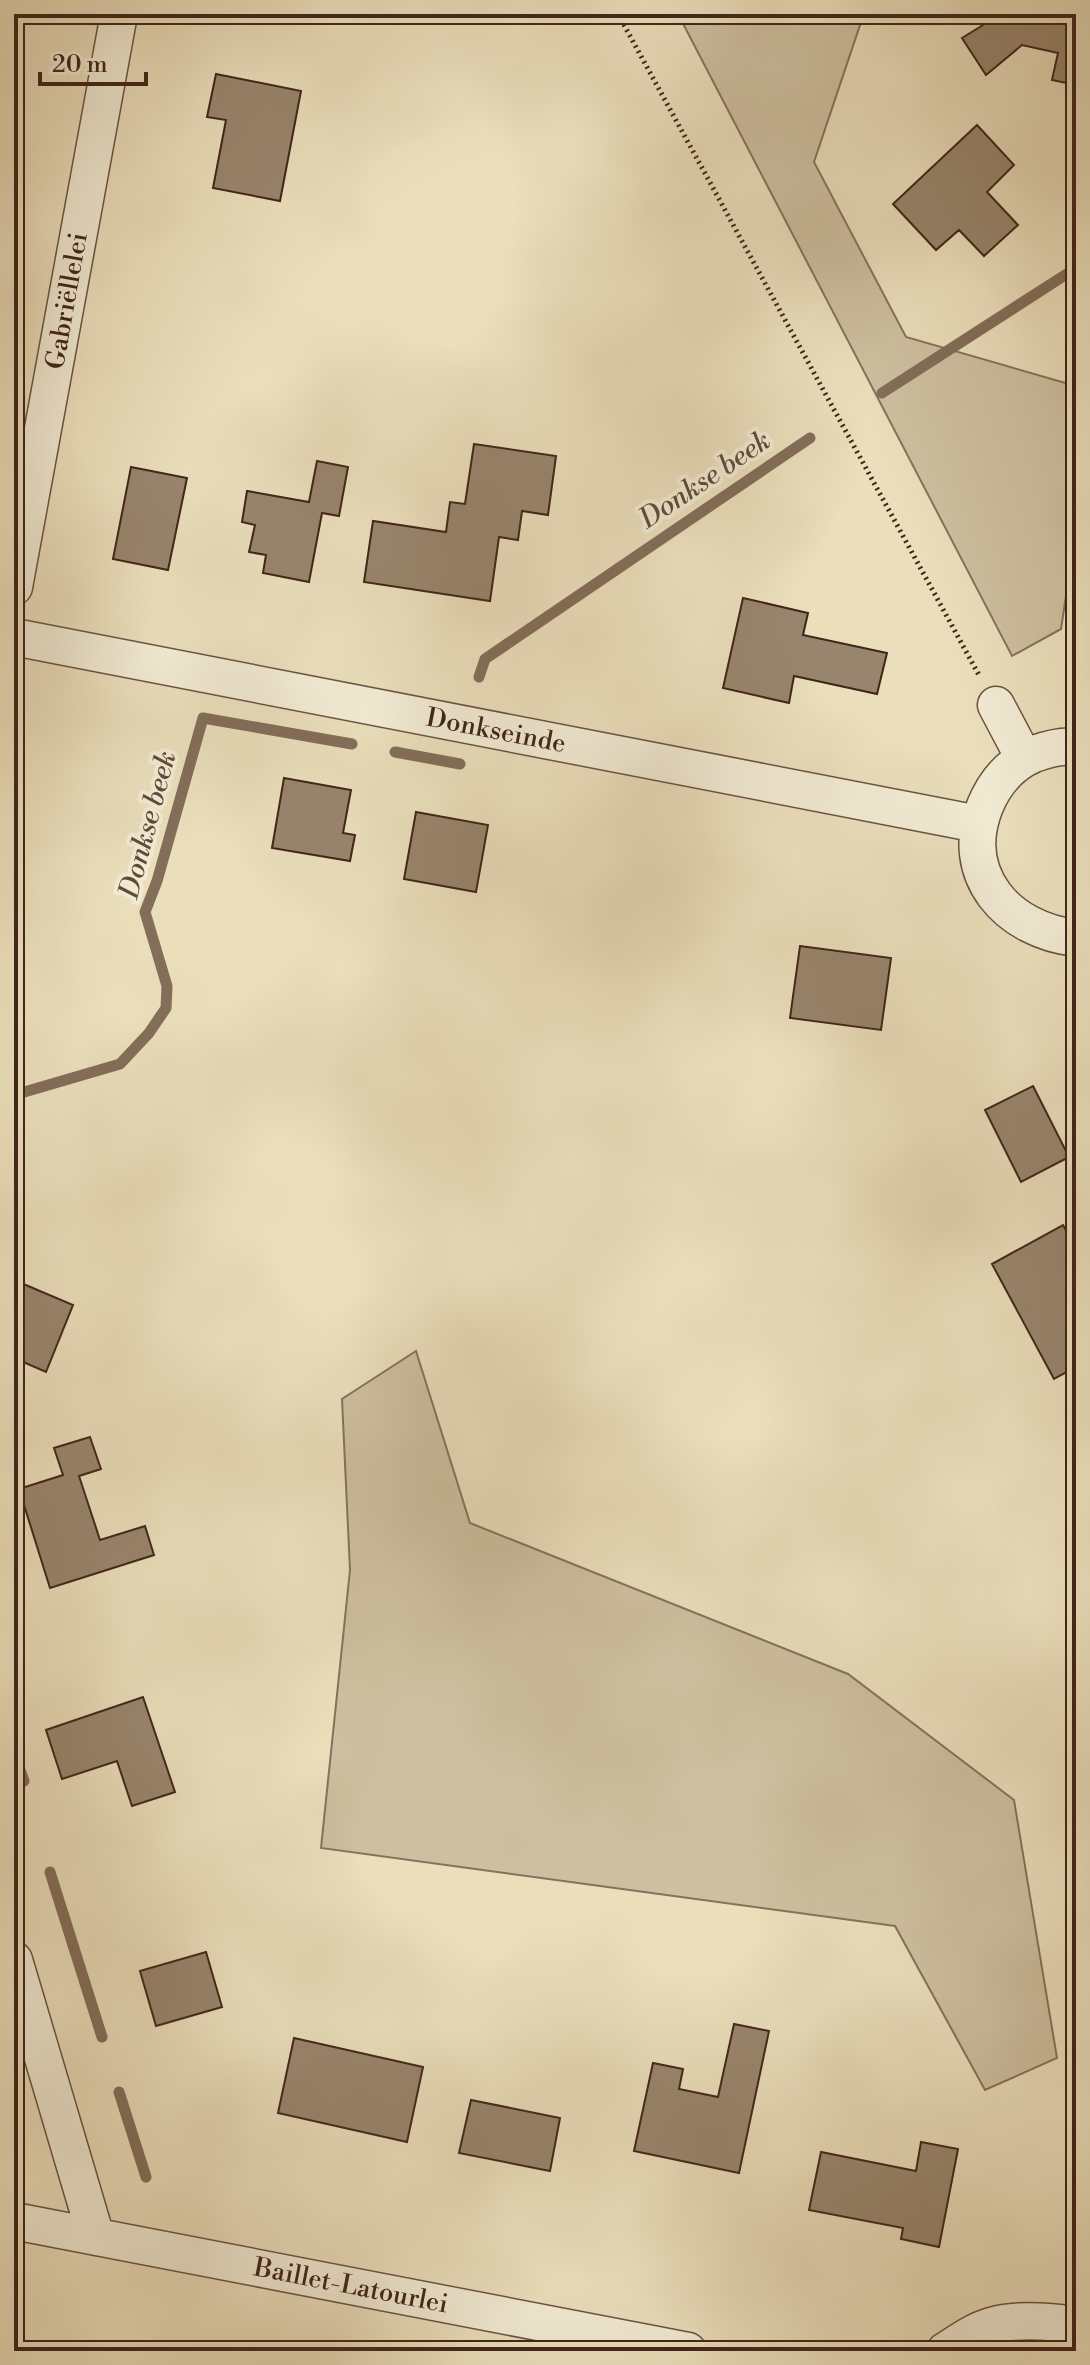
<svg xmlns="http://www.w3.org/2000/svg" width="1090" height="2365" font-family="'Libre Bodoni',serif">
  <style>
    .green { fill: #cdbf9f; stroke: #86725c; stroke-width: 2 }
    .lines { fill: none; stroke-linecap: round; stroke-linejoin: round }
    .stream { stroke: #836e59; stroke-width: 11 }
    .building { fill: #98856d; stroke: #402519; stroke-width: 2 }
    .minor-casing { stroke: #6a5342; stroke-width: 39 }
    .path { stroke: #402519; stroke-width: 5; stroke-dasharray: 2 4; stroke-linecap: butt }
    .minor { stroke: #f1ead3; stroke-width: 36 }
    .labels { text-anchor: middle; dominant-baseline: central; stroke-width: 8; stroke-linejoin: round; paint-order: stroke }
    .street-label { font-size: 26px; fill: #402519; stroke: #f1ead3 }
    .water-label { font-size: 28px; font-style: italic; fill: #624a39; stroke: #f1ead3 }
  </style>
  <rect width="100%" height="100%" fill="#eadebb"/>
  <filter id="stains"><feTurbulence type="fractalNoise" baseFrequency=".0025" numOctaves="4"/><feColorMatrix values="0 0 0 0 .2 0 0 0 0 .09 0 0 0 0 .02 0 0 0 .5 -.17"/></filter>
  <radialGradient id="worn" r=".72"><stop offset=".6" stop-color="#630" stop-opacity="0"/><stop offset="1" stop-color="#630" stop-opacity=".3"/></radialGradient>
  <path class="green" d="M678 14H860V25L814 162 906 337 1076 386V530L1061 629 1012 656Z
    M416 1351 470 1523 848 1674 1014 1800 1057 2058 985 2090 895 1926 321 1848 350 1570 342 1399Z
    M1019 2344 1076 2348V2351H985L1002 2345Z"/>
  <g class="lines">
    <path class="stream" d="M882 393 1076 268
      M479 677 485 659 810 438
      M395 752 460 764
      M14 1095 120 1064 149 1033 166 1008 167 986 145 912 157 881 203 718 352 744
      M14 1754 24 1781
      M50 1872 102 2037
      M119 2092 146 2177
      M201 2347 202 2351"/>
  </g>
  <path class="building" d="M1001 14H1076V85L1052 80 1058 53 1022 45 986 75 962 38Z
    M216 74 301 91 280 201 213 188 226 120 207 117Z
    M977 125 1014 165 987 192 1018 225 984 256 959 230 936 250 893 204Z
    M474 444 556 456 548 515 522 511 518 540 499 537 490 601 364 582 373 521 446 532 450 502 465 504Z
    M317 461 348 467 339 516 322 513 309 582 263 573 266 555 249 552 255 525 242 522 247 491 309 502Z
    M131 467 187 478 168 570 113 559Z
    M743 598 808 613 803 635 887 653 877 694 794 676 789 703 723 688Z
    M284 778 351 790 343 833 355 835 350 861 272 848Z
    M416 812 488 825 476 892 404 879Z
    M800 946 891 958 881 1030 790 1018Z
    M1033 1086 1069 1157 1021 1182 985 1110Z
    M1063 1225 1076 1249V1367L1054 1379 992 1264Z
    M14 1280 73 1305 46 1372 14 1358Z
    M90 1437 101 1469 79 1476 100 1540 145 1526 154 1555 50 1588 19 1489 63 1475 54 1448Z
    M143 1697 175 1792 132 1806 117 1761 62 1779 46 1730Z
    M206 1952 222 2007 156 2026 140 1971Z
    M734 2024 769 2031 739 2173 634 2151 653 2063 683 2069 679 2089 718 2097Z
    M294 2038 423 2067 407 2142 278 2113Z
    M471 2100 560 2118 550 2171 459 2153Z
    M921 2142 958 2149 939 2247 901 2239 903 2228 809 2210 821 2152 916 2171Z
    M1076 2148V2191L1068 2189Z"/>
  <g class="lines">
    <g class="minor-casing">
      <path id="minor" d="M14 587 119 14
        M14 637 978 824
        M996 705 1024 758
        M1076 747C1062 745 1048 749 1034 754 1010 764 995 782 985 806 958 875 1007 930 1076 938
        M14 1960 96 2237
        M14 2221 688 2351
        M945 2351C959 2342 974 2331 991 2326 1017 2318 1049 2321 1076 2325"/>
    </g>
    <path class="path" d="M618 14 980 677"/>
    <use href="#minor" class="minor"/>
  </g>
  <g class="labels">
    <g class="street-label">
      <text transform="translate(67 301) rotate(-80)">Gabriëllelei</text>
      <text transform="translate(496 731) rotate(11)">Donkseinde</text>
      <text transform="translate(351 2286) rotate(11)">Baillet-Latourlei</text>
    </g>
    <g class="water-label">
      <text transform="translate(705 480) rotate(-34)">Donkse beek</text>
      <text transform="translate(148 825) rotate(-75)">Donkse beek</text>
    </g>
  </g>
  <rect width="1090" height="2365" fill="none" stroke="#eadebb" stroke-width="48"/>
  <rect x="16" y="16" width="1058" height="2333" fill="none" stroke="#402519" stroke-width="4"/>
  <rect x="24" y="24" width="1042" height="2317" fill="none" stroke="#402519" stroke-width="2"/>
  <path d="M40 72v12h106v-12" fill="none" stroke="#402519" stroke-width="4"/>
  <text x="52" y="72" font-size="24" fill="#402519" stroke="#f1ead3" stroke-width="6" paint-order="stroke">20 m</text>
  <rect width="100%" height="100%" filter="url(#stains)"/>
  <rect width="100%" height="100%" fill="url(#worn)"/>
</svg>
